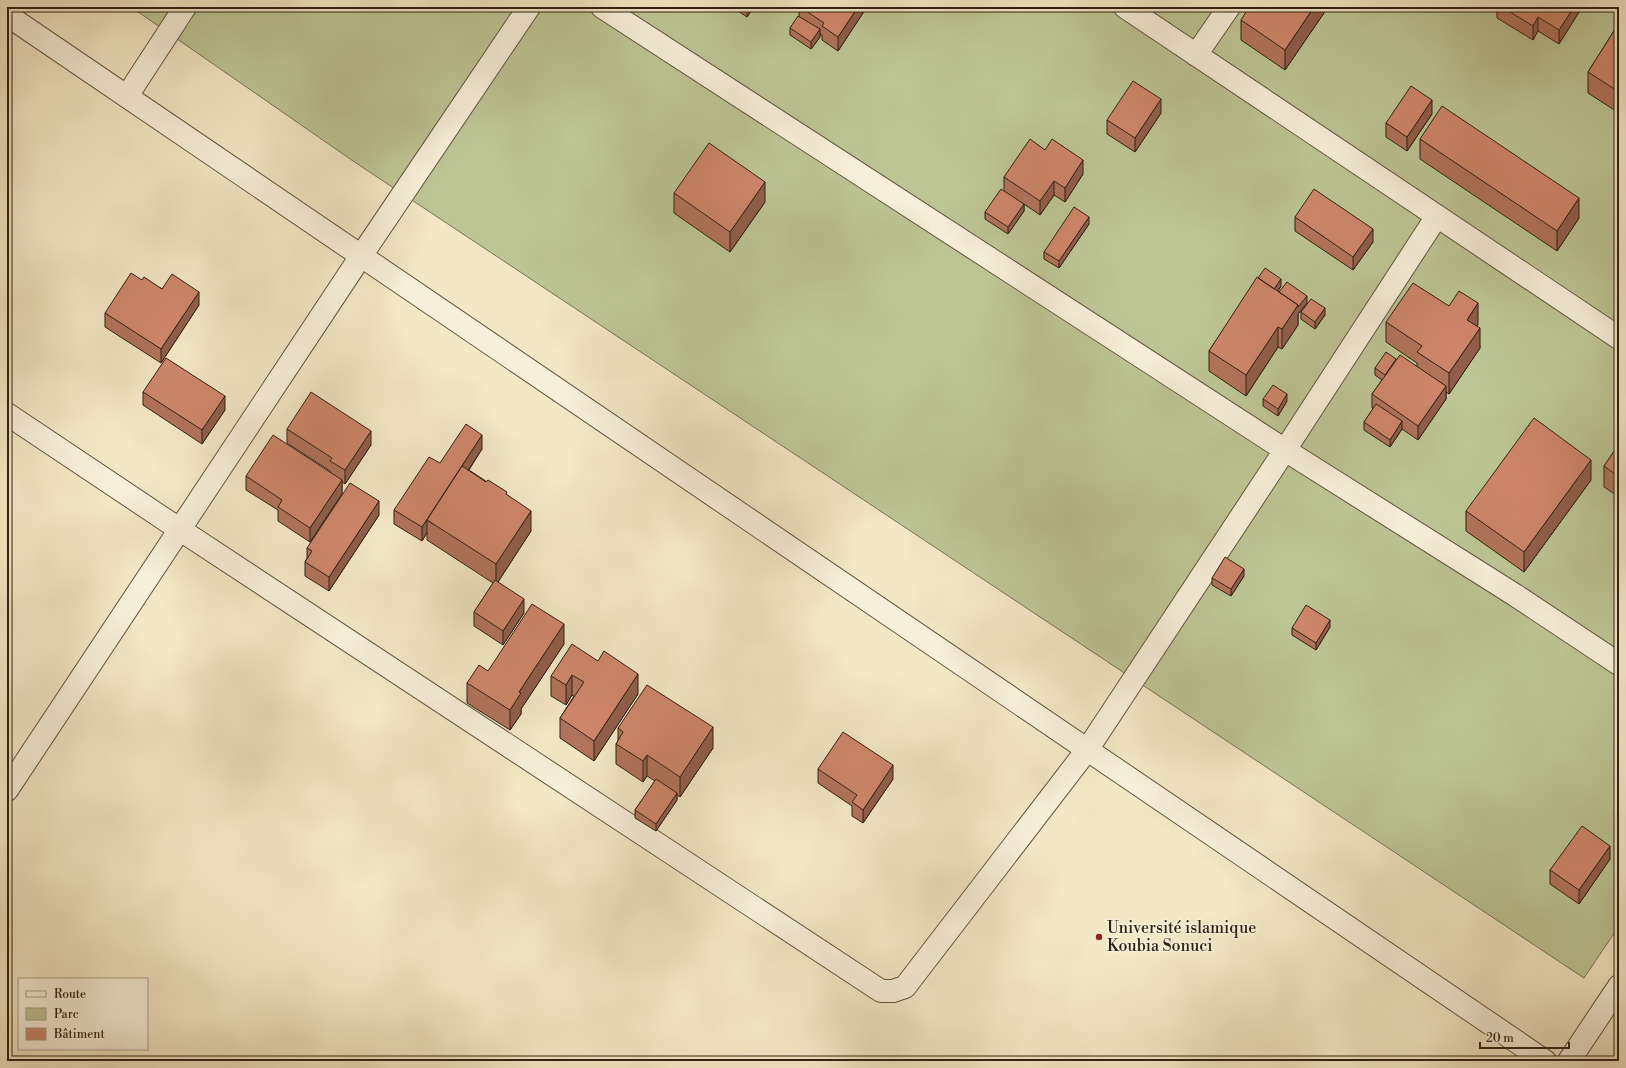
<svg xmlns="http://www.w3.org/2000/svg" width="1626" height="1068" font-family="'Libre Bodoni',serif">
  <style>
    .green { fill: #bdc594; stroke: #767254 }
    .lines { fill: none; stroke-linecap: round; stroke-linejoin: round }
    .street-casing { stroke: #615240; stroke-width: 24 }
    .street { stroke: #f7efd9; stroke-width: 22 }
    .wall { fill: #b1735b; stroke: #302013 }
    .shaded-wall { fill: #905e4a; stroke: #302013 }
    .building { fill: #ce866a; stroke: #302013 }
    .poi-dot { fill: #8f2418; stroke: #f7efd9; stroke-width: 1.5 }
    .labels { text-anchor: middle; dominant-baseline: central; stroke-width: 3; stroke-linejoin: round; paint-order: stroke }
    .poi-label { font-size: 16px; fill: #302013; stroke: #f7efd9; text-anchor: start }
  </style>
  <rect width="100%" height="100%" fill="#f3e7c5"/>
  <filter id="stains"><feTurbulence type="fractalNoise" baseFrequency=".005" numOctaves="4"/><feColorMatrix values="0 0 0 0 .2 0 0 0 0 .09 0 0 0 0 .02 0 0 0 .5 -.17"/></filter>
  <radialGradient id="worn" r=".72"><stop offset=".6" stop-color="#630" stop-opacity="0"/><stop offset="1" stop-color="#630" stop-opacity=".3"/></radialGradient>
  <path class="green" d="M131 7H1619V926L1584 978 356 163Z"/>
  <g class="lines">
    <g class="street-casing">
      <path id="street" d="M602 7 1285 450 1515 595 1619 664
        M1125 7 1619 338
        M7 15 1545 1061
        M1196 55 1229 7
        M127 96 185 7
        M7 414 179 529 881 991H893L905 987 1087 750 1285 450 1437 216
        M7 790 361 256 529 7
        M1569 1061 1619 986"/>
    </g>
    <use href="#street" class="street"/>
  </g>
  <path class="wall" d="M732 7H754L747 17Z
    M799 7H863V13L838 51 822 40V35L820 34V37L811 49 790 35V28L799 16Z
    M1328 7 1285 70 1241 40V20Z
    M1497 7H1579V12L1559 44 1538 31 1533 40 1497 18Z
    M1619 23V113L1588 93V72Z
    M1161 113 1135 152 1107 134V120Z
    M1432 114 1407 151 1386 137V123Z
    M1420 139 1579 218 1557 251 1420 159Z
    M1045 150 1083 174 1065 202 1054 195 1040 215 1024 204V211L1008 234 985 219V212L1004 191V177Z
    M674 193 765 202 730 252 674 213Z
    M1616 200H1619V235L1616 221Z
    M1295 217 1373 242 1353 270 1295 231Z
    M1089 224 1059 268 1044 259V252Z
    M1258 278 1281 286 1278 291 1307 303 1298 314V325L1282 349 1278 347 1246 396 1209 371V351Z
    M142 280 199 305 161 363 105 327V313Z
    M1301 312 1325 315 1315 329 1301 319Z
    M1386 322 1478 324 1477 326 1480 348 1449 394 1446 392V399L1418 440 1402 429 1390 447 1364 430V422L1373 409 1372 408V394L1382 380 1375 375V368L1396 359 1417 367V363L1386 342Z
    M143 392 225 410 202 444 143 405Z
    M1263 399 1287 401 1278 416 1263 406Z
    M287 429 371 445 345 484 342 482V494L310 542 278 521V510L246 490V476L330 472V471L287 443Z
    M1619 444V497L1604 487V466Z
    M482 449 469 470 507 495 531 531 498 582 524 613 503 645 474 626V612L493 583 427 540V533L422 541 394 524V510L440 463Z
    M1591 480 1524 572 1466 531V511Z
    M379 515 329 591 305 576V562L307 558V548Z
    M1244 576 1231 596 1212 585V578Z
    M1330 627 1316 650 1292 635V628Z
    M564 644 521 709V714L510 730 467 703V683L488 671Z
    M598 661 638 694 594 761 560 738V718L574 696 572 695 566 705 551 696V676Z
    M618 728 713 748 680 797 677 795V800L656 831 635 818V810L655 781 647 776 643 782 616 764V744L618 741Z
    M818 769 893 779 863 823 852 816V806L818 783Z
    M1610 859 1579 904 1550 884V870Z"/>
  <path class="shaded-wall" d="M747 7H754L747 17Z
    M858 7H863V13L838 51V37Z
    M1314 7H1328L1285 70V50Z
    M1574 7H1579V12L1559 44V30Z
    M1538 17V31L1533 40V26Z
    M820 29V37L811 49V42Z
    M1161 99V113L1135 152V138Z
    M1432 100V114L1407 151V137Z
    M1083 160V174L1065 202V188Z
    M1054 181V195L1040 215V201Z
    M765 182V202L730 252V232Z
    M1579 198V218L1557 251V231Z
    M1024 204V211L1008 234V227Z
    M1089 217V224L1059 268V261Z
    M1373 229V242L1353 270V257Z
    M1281 279V286L1272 300V292Z
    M199 292V305L161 363V349Z
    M1307 296V303L1298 314V325L1282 349V329L1298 305Z
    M1478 303V324L1467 340V320Z
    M1325 308V315L1315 329V322Z
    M1278 327V347L1246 396V375Z
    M1480 328V348L1449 394V373Z
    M1446 386V399L1418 440V426Z
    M1287 394V401L1278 416V409Z
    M225 396V410L202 444V430Z
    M1402 421V429L1390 447V440Z
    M371 431V445L345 484V470Z
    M482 435V449L433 524 427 520V533L422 541V527Z
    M1591 460V480L1524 572V552Z
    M342 480V494L310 542V528Z
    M379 501V515L329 591V577Z
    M531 511V531L496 585V564Z
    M1244 569V576L1231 596V589Z
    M524 599V613L503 645V631Z
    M1330 620V627L1316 650V643Z
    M564 624V644L521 709V714L510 730V710L519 692Z
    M638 674V694L594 761V741Z
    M572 675V695L566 705V685Z
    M713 727V748L680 797V777Z
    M647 755V776L643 782V761Z
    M893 765V779L863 823V810Z
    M677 793V800L656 831V824Z
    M1610 846V859L1579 904V890Z"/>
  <path class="building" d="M800 7H858L838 37 822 26 824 23Z
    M1249 7H1314L1285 50 1241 20Z
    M1502 7H1574L1559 30 1538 17 1533 26Z
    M798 16 820 29 811 42 790 28Z
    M1619 23V92L1588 72Z
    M1133 81 1161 99 1135 138 1107 120Z
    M1411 86 1432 100 1407 137 1386 123Z
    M1442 106 1579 198 1557 231 1420 139Z
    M1030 139 1045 150 1052 139 1083 160 1065 188 1054 181 1040 201 1004 177Z
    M709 143 765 182 730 232 674 193Z
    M1001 189 1024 204 1008 227 985 212Z
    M1314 189 1373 229 1353 257 1295 217Z
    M1616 200H1619V214Z
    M1074 207 1089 217 1059 261 1044 252Z
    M1265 268 1281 279 1274 289 1258 278Z
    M131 273 142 280 144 277 162 289 172 274 199 292 161 349 105 313Z
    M1257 277 1298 305 1282 329 1278 327 1246 375 1209 351Z
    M1287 282 1307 296 1298 307V305L1279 292Z
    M1413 283 1449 306 1459 291 1478 303 1467 320 1480 328 1449 373 1417 352 1422 346 1386 322Z
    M1311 299 1325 308 1315 322 1301 312Z
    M1386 352 1396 359 1385 375 1375 368Z
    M1400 355 1446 386 1418 426 1372 394Z
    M166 358 225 396 202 430 143 392Z
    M1273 385 1287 394 1278 409 1263 399Z
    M311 392 371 431 345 470 330 461 332 458 287 429Z
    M1376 404 1402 421 1390 440 1364 422Z
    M1534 418 1591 460 1524 552 1466 511Z
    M466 424 482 435 422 527 394 510 429 457 440 463Z
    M273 435 342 480 310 528 278 507 282 500 246 476Z
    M1619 444V477L1604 466Z
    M462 466 486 482 488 480 507 492 506 494 531 511 496 564 427 520Z
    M350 483 379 501 329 577 305 562 312 551 307 548Z
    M1225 557 1244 569 1231 589 1212 578Z
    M495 580 524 599 503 631 474 612Z
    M532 604 564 624 519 692 521 693 510 710 467 683 479 665 488 671Z
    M1306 605 1330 620 1316 643 1292 628Z
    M572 644 598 661 604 651 638 674 594 741 560 718 584 682 572 675 566 685 551 676Z
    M647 685 713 727 680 777 647 755 643 761 616 744 623 732 618 728Z
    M843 732 893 765 863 810 852 802 857 795 818 769Z
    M656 779 677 793 656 824 635 810Z
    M1582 826 1610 846 1579 890 1550 870Z"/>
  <circle class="poi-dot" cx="1099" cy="937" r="4"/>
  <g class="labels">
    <g class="poi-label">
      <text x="1107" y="928">Université islamique<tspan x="1107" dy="18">Koubia Sonuci</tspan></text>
    </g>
  </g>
  <rect width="1626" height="1068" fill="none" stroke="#f3e7c5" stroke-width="24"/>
  <rect x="8" y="8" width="1610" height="1052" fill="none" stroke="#302013" stroke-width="2"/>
  <rect x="12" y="12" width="1602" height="1044" fill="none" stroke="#302013"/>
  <rect x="18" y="978" width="130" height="72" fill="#f7efd9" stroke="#a79c8a"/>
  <rect x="26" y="991" width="20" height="6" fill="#f7efd9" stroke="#a79c8a"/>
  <text x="54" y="998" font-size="12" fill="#302013">Route</text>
  <rect x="26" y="1008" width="20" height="12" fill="#bdc594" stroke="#a79c8a"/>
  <text x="54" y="1018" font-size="12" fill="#302013">Parc</text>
  <rect x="26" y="1028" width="20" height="12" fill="#ce866a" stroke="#a79c8a"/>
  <text x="54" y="1038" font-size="12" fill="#302013">Bâtiment</text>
  <path d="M1480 1042v6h89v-6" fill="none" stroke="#302013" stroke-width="2"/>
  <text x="1486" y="1042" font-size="12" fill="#302013" stroke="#f7efd9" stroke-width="3" paint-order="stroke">20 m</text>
  <rect width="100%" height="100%" filter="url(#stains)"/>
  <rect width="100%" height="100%" fill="url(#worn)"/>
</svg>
